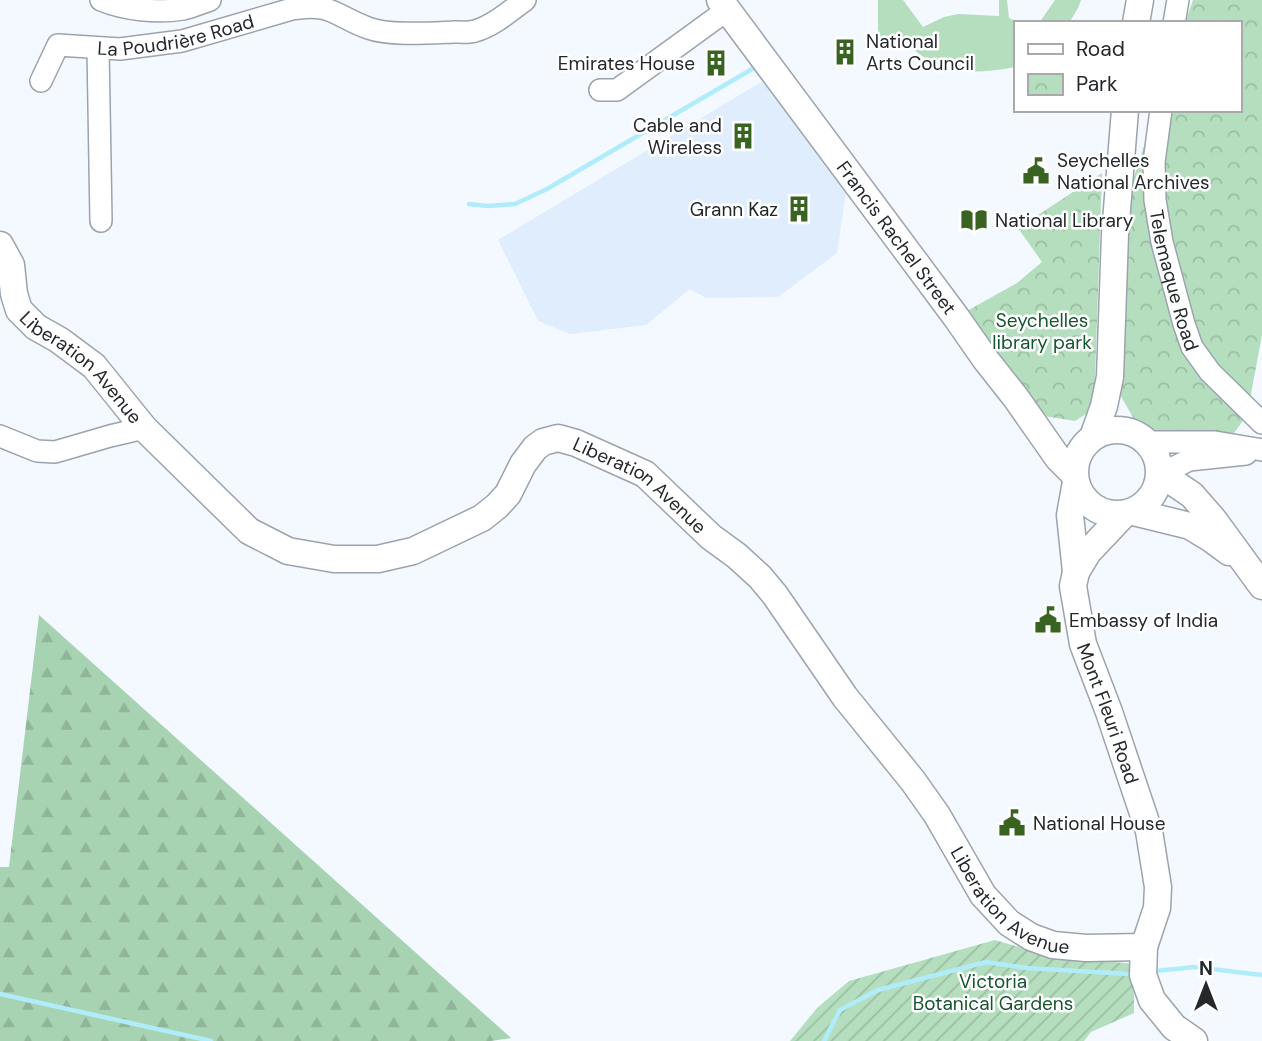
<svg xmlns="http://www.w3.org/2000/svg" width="1262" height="1041" font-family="'DM Sans',sans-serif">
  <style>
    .built { fill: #dfedfd }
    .forest { fill: url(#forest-firs) }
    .park { fill: url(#park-crowns) }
    .garden { fill: url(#garden-furrows) }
    .pitch { fill: #b4debd }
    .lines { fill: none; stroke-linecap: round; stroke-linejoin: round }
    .stream { stroke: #b0ecfa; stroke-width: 4.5 }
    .minor-casing { stroke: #9ba4ad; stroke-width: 24 }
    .major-casing { stroke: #9ba4ad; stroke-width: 29 }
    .minor { stroke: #fff; stroke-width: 21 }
    .major { stroke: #fff; stroke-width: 26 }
    .labels { text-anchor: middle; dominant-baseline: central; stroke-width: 5; stroke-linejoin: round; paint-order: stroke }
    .street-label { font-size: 19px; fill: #24282b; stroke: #fff }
    .poi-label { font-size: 19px; fill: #24282b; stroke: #fff; text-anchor: start }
    .park-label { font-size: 19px; fill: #15562e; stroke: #fff }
  </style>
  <defs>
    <pattern id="forest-firs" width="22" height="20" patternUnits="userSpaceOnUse" patternTransform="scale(1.75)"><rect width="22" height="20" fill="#a8d3b2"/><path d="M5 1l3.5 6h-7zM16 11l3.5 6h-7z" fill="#90b599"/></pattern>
    <pattern id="park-crowns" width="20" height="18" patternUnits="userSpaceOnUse" patternTransform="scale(1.75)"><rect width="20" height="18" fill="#b4debd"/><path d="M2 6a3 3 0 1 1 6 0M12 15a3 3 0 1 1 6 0" fill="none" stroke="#9bbea3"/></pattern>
    <pattern id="garden-furrows" width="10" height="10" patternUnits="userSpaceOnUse" patternTransform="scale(1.75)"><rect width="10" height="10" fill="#b4debd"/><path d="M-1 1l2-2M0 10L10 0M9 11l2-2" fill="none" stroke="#9bbea3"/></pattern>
  </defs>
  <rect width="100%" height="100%" fill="#f3f9ff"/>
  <path class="built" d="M766 79 847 185 837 253 778 297 706 298 690 289 646 325 570 334 538 321 498 240Z"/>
  <path class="forest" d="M39 615 511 1038 491 1041H0V867H9Z"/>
  <path class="park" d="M1193 0H1262V335L1247 415 1229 440 1147 442 1110 377 1115 234 1156 110H1239V23H1185Z
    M1102 173 1094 409 1075 421 1044 416 956 317 1017 283 1042 262 1018 228Z"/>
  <path class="garden" d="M995 940 1047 955 1134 964V1013L1091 1032 1084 1041H790L817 1008 849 981Z"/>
  <path class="pitch" d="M878 0H903L923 27 944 17 958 14 999 16V0H1007L1009 18 1019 23H1015V67C968 76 937 74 902 39H878Z
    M1055 0H1081L1078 8 1069 23H1039Z"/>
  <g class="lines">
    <path class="stream" d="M469 204 488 206 515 204 547 189 759 65
      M1156 971 1194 967 1262 975
      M0 994 211 1041
      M824 1041 840 1010 878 990 986 962 1027 968 1130 974"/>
    <g class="minor-casing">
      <g id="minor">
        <path d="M101 0C125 10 157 13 183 9 192 7 201 3 210 0"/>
        <path d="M1174 23 1178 0"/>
        <path d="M98 48 101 221"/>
        <path id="s1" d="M41 81 58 45 120 49 182 41 292 9C331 2 335 16 368 28 389 36 430 33 454 32 460 32 469 33 475 31 493 26 510 11 525 0"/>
        <path d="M600 90H617L727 10"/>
        <path id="s2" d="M1161 110 1154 162 1155 200 1162 242 1184 324 1192 347 1210 372 1262 423"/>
        <path d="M0 436 37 451 55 452 110 436 144 428"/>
        <path d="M1147 442H1215L1262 450"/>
        <path d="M1161 474 1189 460 1246 454"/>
      </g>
    </g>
    <g class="major-casing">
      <g id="major">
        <path id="s3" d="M720 0 956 317 986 360 1016 398 1058 458 1074 474"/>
        <path d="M1136 23 1140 0"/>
        <path id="s4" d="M0 245 11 265 14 294 19 310 36 327 59 340 94 366 144 428 249 531 288 551 334 559H378L413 551 482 518 497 506 508 494 523 464 535 448 543 442 558 438 576 443 645 474 711 537 737 556 760 577 775 595 845 697 913 781 937 815 983 895 1009 923 1031 937 1053 945 1086 948 1144 947"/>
        <circle cx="1117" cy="472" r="42"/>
        <path d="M1093 437 1104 406 1110 377 1115 234 1125 110"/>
        <path d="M1161 474 1192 495 1213 519 1262 586"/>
        <path id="s5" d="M1076 482 1070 515 1076 572 1073 586 1083 644 1109 712 1149 831 1158 887 1157 908 1144 947 1143 975 1152 1000 1174 1027 1194 1041"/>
        <path d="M1133 512 1190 526 1210 538 1229 552"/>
        <path d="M1076 572 1088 552 1124 514"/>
      </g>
    </g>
    <use href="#minor" class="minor"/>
    <use href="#major" class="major"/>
  </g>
  <defs>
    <g id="building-bare" transform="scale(2.1)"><path d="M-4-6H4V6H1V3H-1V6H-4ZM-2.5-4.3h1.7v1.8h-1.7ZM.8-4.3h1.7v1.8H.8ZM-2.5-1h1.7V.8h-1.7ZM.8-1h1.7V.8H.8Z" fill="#386321" stroke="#fff" stroke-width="2.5" paint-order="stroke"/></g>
    <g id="civic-bare" transform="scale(2.1)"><path d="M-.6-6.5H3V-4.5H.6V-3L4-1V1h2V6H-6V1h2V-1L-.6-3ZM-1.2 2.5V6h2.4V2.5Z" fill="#386321" stroke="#fff" stroke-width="2.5" paint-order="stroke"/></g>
    <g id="library-bare" transform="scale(2.1)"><path d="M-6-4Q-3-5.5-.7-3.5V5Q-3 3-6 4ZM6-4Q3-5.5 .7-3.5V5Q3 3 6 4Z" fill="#386321" stroke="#fff" stroke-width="2.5" paint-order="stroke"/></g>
  </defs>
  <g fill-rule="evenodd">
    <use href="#building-bare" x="845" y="52"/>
    <use href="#building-bare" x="716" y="63"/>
    <use href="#building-bare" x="743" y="136"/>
    <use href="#civic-bare" x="1036" y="171"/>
    <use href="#building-bare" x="799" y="209"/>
    <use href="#library-bare" x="974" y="220"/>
    <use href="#civic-bare" x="1048" y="620"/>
    <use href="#civic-bare" x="1012" y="823"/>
  </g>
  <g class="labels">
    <g class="street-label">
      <text stroke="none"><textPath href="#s1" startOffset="159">La Poudrière Road</textPath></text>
      <text stroke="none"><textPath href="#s3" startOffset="296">Francis Rachel Street</textPath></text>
      <text stroke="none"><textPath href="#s2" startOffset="173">Telemaque Road</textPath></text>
      <text stroke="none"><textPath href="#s4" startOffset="154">Liberation Avenue</textPath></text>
      <text stroke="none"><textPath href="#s4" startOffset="847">Liberation Avenue</textPath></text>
      <text stroke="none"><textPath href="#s5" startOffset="238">Mont Fleuri Road</textPath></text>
      <text stroke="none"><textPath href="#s4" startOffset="1414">Liberation Avenue</textPath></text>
    </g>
    <g class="poi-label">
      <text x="866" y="41">National<tspan x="866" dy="22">Arts Council</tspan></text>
      <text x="695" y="63" text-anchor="end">Emirates House</text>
      <text x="722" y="125" text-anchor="end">Cable and<tspan x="722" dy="22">Wireless</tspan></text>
      <text x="1057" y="160">Seychelles<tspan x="1057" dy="22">National Archives</tspan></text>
      <text x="778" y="209" text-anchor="end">Grann Kaz</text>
      <text x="995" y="220">National Library</text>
      <text x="1069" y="620">Embassy of India</text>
      <text x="1033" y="823">National House</text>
    </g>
    <g class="park-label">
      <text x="1042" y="320">Seychelles<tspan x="1042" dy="22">library park</tspan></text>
      <text x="993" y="981">Victoria<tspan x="993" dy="22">Botanical Gardens</tspan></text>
    </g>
  </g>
  <rect x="1014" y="21" width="228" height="91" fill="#ffffff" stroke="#a7a9aa" stroke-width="2"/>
  <rect x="1028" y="44" width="35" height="10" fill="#ffffff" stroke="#a7a9aa" stroke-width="2"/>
  <text x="1076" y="56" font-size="21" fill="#24282b">Road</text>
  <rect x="1028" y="74" width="35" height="21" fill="url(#park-crowns)" stroke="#a7a9aa" stroke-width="2"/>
  <text x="1076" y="91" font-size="21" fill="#24282b">Park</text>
  <g transform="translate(1206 985)" stroke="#ffffff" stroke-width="5" paint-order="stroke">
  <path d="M0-5L12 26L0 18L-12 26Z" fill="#24282b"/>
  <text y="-10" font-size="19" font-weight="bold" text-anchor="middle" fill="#24282b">N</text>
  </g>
</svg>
